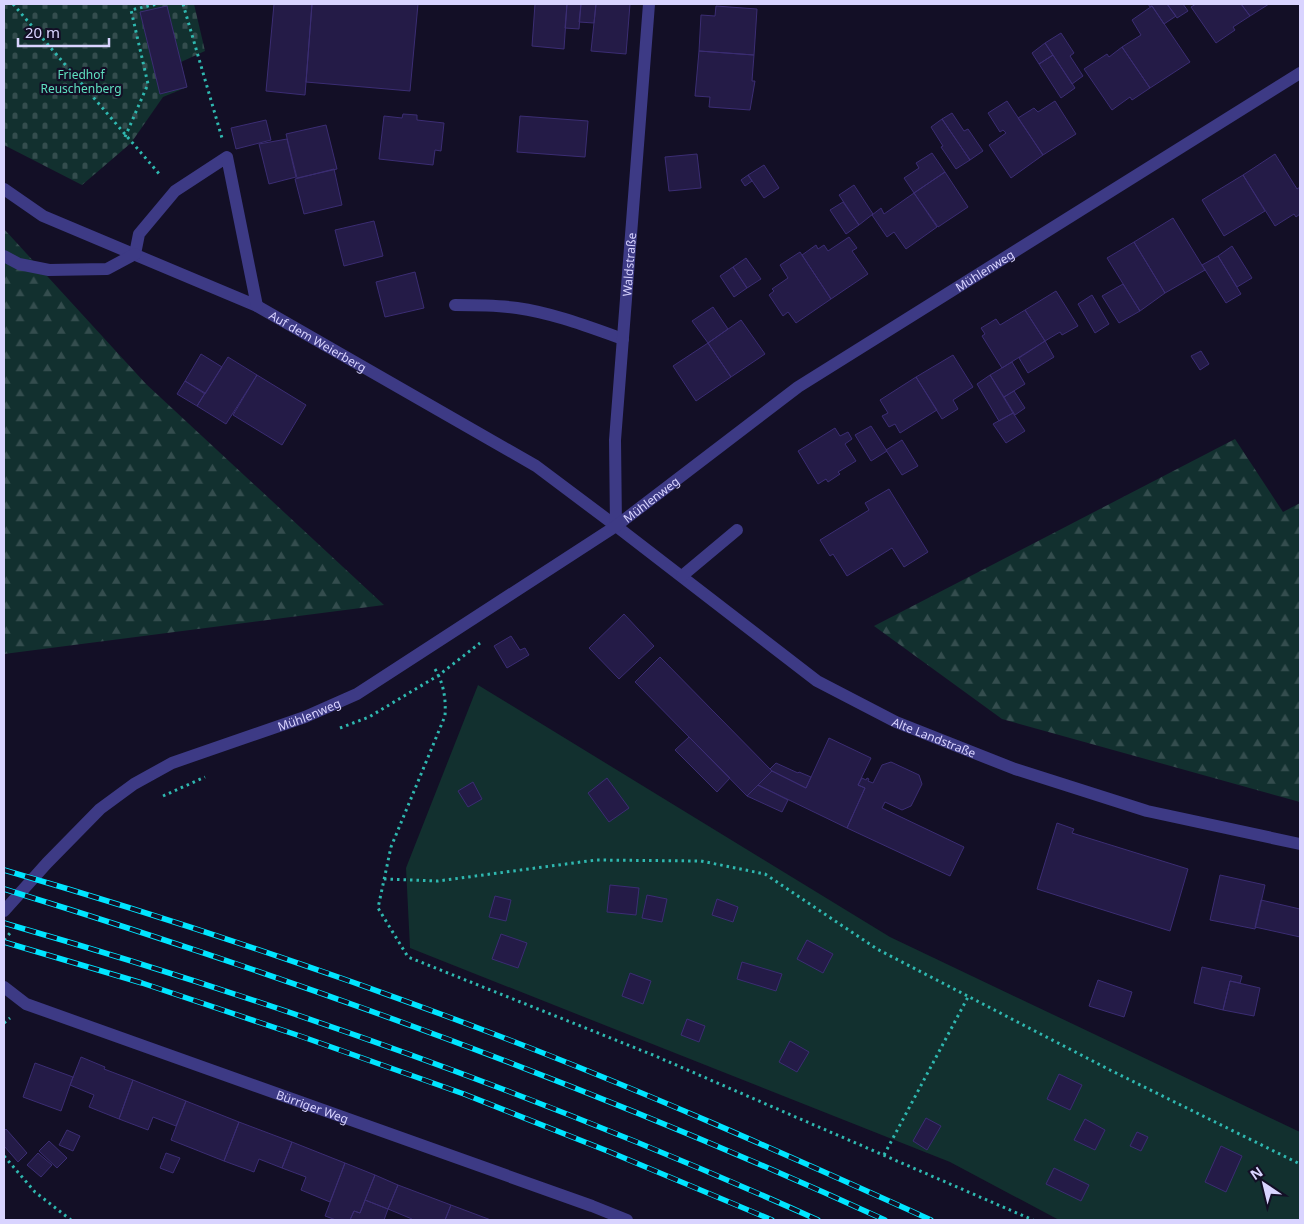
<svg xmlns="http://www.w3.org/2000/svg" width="1304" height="1224" font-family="'Noto Sans',sans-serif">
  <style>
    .forest { fill: url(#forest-firs) }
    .cemetery { fill: url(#cemetery-stones) }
    .garden { fill: #12302f }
    .building { fill: #241b47; stroke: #3b2d73 }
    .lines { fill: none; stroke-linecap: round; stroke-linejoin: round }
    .path { stroke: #2fb8b0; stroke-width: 3; stroke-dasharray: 2.5 4; stroke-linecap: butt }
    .minor { stroke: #3d3a85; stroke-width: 12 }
    .rail-casing { stroke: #00e5ff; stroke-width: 5.5 }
    .rail { stroke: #130f26; stroke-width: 4; stroke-dasharray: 11; stroke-linecap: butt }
    .labels { text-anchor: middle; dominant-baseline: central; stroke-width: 4.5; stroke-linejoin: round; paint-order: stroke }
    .park-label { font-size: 12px; fill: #5fe0c0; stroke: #130f26 }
    .street-label { font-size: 12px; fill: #d9d4ff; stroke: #130f26 }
  </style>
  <defs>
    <pattern id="forest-firs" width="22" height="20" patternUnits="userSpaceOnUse" patternTransform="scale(1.25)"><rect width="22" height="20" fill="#12302f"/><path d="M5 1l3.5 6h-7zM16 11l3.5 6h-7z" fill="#344d4e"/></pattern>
    <pattern id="cemetery-stones" width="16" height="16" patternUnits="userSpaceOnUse" patternTransform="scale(1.25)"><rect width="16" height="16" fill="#12302f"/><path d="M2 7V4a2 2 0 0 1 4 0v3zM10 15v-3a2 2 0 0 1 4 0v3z" fill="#344d4e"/></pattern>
  </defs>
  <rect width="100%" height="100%" fill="#130f26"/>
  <path class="forest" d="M4 229 146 384 384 605 4 654Z
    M1235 439 1283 512 1300 503V802L1002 719 874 626Z"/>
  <path class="cemetery" d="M4 4H194L205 51 181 62 187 87 163 97 131 143 82 185 4 145Z"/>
  <path class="garden" d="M478 685 890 937 1300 1132V1220H1059L950 1162 410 948 406 868Z"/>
  <path class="building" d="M274 4H312L305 95 266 91Z
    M312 4H418L410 91 306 82Z
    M535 4H567L564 49 532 46Z
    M567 4H581L579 29 565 28Z
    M581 4H596L594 23 579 22Z
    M596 4H630L626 54 591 51Z
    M1148 4H1167L1176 16 1164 24 1152 6 1150 7Z
    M1167 4H1183L1188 11 1177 18Z
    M1196 4H1241L1250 16 1233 27 1235 30 1216 43 1191 7Z
    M1241 4H1269L1250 16Z
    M167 6 187 87 160 94 140 12Z
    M716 6 757 9 754 55 699 51 701 15 715 16Z
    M1152 6 1190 62 1150 88 1122 47 1141 35 1132 20Z
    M1061 33 1074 53 1070 56 1083 76 1072 84 1045 43Z
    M1045 43 1053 55 1039 64 1032 53Z
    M1122 47 1150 88 1132 100 1130 97 1112 110 1084 69 1107 54 1109 57Z
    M699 51 754 55 752 81H755L750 110 709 107 710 97 695 96Z
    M1053 55 1075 88 1061 98 1039 64Z
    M1007 101 1043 155 1011 178 989 145 1006 133 1003 130 1000 132 988 113Z
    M1055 101 1076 134 1043 155 1018 118 1034 108 1038 112Z
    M952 113 964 131 968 129 983 151 970 160 942 119Z
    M403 114 417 115V120L444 123 441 151 435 150 433 165 379 159 384 116 402 118Z
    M520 116 588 121 585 157 517 152Z
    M942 119 970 160 956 169 941 147 943 146 931 127Z
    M266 120 271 140 236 149 231 128Z
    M326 125 337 169 297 178 286 134Z
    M287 139 296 177 269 184 259 144Z
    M932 153 945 172 914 193 904 178 919 168 916 163Z
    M697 154 701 188 669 191 665 157Z
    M1275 154 1297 189 1300 187V214L1296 217 1294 214 1275 226 1243 175Z
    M764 165 779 188 764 198 748 175Z
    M334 169 342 205 304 214 295 179Z
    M945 172 968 207 938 227 914 193Z
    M748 175 752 181 745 186 741 180Z
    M1243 175 1265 211 1224 236 1202 200Z
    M854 185 873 214 859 225 839 195Z
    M914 193 937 227 906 249 894 232 887 237 872 215 881 208 884 214Z
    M843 202 859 225 846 234 830 210Z
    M1173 218 1205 270 1165 293 1134 242Z
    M374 221 383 256 344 266 335 230Z
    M849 237 857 248 852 251 868 274 831 299 802 255 816 245 818 249 824 245 828 251Z
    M1134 242 1165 293 1140 311 1107 258Z
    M1232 246 1252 278 1237 287 1218 256Z
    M800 252 831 299 796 323 788 312 783 316 769 295 774 291 772 289 788 278 780 265Z
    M1218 256 1241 294 1226 303 1202 265Z
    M746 258 761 279 747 288 733 267Z
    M733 267 747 288 734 297 720 276Z
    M415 272 424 308 385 317 376 282Z
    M1123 284 1140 311 1119 323 1102 296Z
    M1056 291 1078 326 1062 335 1060 332 1045 341 1025 310Z
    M1092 295 1109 324 1095 333 1078 304Z
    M713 307 728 329 708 343 692 321Z
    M1025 310 1045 341 1002 368 982 336 985 334 981 328 996 319 1000 325Z
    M741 320 765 354 731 377 708 343Z
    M1045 341 1054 357 1028 373 1019 358Z
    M708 343 731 377 696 401 673 366Z
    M1201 351 1209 364 1200 370 1191 356Z
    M201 354 222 367 205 394 185 381Z
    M953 355 973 387 953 400 958 409 942 419 916 377Z
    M228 357 257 375 226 424 197 406Z
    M1012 362 1025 384 1004 397 990 375Z
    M257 375 306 405 282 445 233 415Z
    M990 375 1013 413 999 421 977 384Z
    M916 377 937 410 900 433 895 424 889 427 882 416 888 413 880 400Z
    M185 381 205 393 197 406 177 394Z
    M1014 391 1025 408 1015 415 1004 397Z
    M1013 413 1025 431 1006 443 993 424Z
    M871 426 887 451 871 461 855 435Z
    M835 428 840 436 848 432 852 439 845 444 856 461 838 472 840 474 828 482 826 479 818 484 798 451Z
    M902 440 918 466 902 475 886 450Z
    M889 489 928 552 904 567 892 548 847 576 833 554 830 556 820 540 869 510 865 503Z
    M624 614 654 646 619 679 589 648Z
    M511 636 520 650 525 648 529 655 507 668 494 646Z
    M660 657 772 771 747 796 635 682Z
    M689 737 730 778 717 792 675 750Z
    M829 738 871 758 858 785 865 788 847 828 758 785 772 771 806 788Z
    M891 762 919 775 922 784 911 806 902 810 885 802 882 808 964 847 950 876 847 828 865 788 858 785 862 778 866 780 867 778 869 779 868 781 873 783 882 765Z
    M776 763 798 773 799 772 811 777 806 788 772 771 770 769Z
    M607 778 629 808 609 822 588 793Z
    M473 782 482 799 468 807 458 791Z
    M758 785 788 800 782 812 747 796Z
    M1057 823 1074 829 1072 833 1188 869 1170 931 1037 889Z
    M1220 875 1265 885 1255 929 1210 920Z
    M610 885 639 888 636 915 607 912Z
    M647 895 667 899 662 922 642 918Z
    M495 896 511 900 506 921 489 917Z
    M717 899 738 907 733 922 712 915Z
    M1261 900 1300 909V937L1255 927Z
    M501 934 527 943 518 968 492 959Z
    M807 940 833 954 823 973 797 959Z
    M742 962 782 974 776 991 737 979Z
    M1202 967 1242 976 1240 983 1230 981 1223 1010 1194 1003Z
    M630 973 651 981 643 1004 622 996Z
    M1098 980 1132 992 1124 1017 1089 1006Z
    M1230 981 1260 988 1254 1016 1223 1010Z
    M687 1019 705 1026 699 1042 681 1035Z
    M790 1041 809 1052 797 1072 779 1062Z
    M81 1057 105 1067 104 1069 133 1080 119 1119 89 1107 94 1095 70 1085Z
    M35 1063 73 1077 61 1111 23 1097Z
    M1059 1074 1082 1085 1070 1110 1047 1099Z
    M133 1080 186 1101 176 1126 153 1117 148 1130 119 1119Z
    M186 1101 239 1122 224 1161 171 1140Z
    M926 1118 941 1126 927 1150 913 1141Z
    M1085 1119 1105 1130 1095 1150 1074 1140Z
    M239 1122 292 1142 282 1168 259 1159 254 1172 224 1161Z
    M6 1129 27 1153 18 1162 4 1146V1131Z
    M67 1130 80 1136 73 1151 59 1145Z
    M1137 1132 1148 1137 1141 1151 1130 1146Z
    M49 1141 67 1158 57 1168 39 1151Z
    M292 1142 345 1163 330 1202 301 1190 306 1177 282 1168Z
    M1221 1146 1242 1156 1226 1192 1205 1182Z
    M38 1153 52 1165 41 1177 27 1165Z
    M166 1153 180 1158 173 1173 160 1168Z
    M345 1163 375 1175 360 1213 354 1211 350 1220H336L325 1216Z
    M1054 1168 1089 1185 1081 1201 1046 1184Z
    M375 1175 398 1185 388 1209 365 1200Z
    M398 1185 451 1205 445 1220H412V1219L388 1209Z
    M365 1200 388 1209 384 1220H350L354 1211 360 1213Z
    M451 1205 491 1220H445Z"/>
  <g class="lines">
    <path class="path" d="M13 4 161 176
      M183 4 222 138
      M125 137 148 84 131 10 157 4
      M435 669C444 684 446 699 445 716L391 847 378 908 408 957 653 1055 1033 1220
      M340 728 369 717 439 675 480 643
      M163 796 205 777
      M384 879 438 881 596 860 701 861 765 874 877 949 1110 1070 1300 1164
      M4 940 11 932
      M4 1023 10 1018
      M884 1155 968 997
      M4 1156 35 1192 71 1220"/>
    <g class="minor">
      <path id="s1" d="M4 189 43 216 257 306 536 466 616 526 817 681 896 722 1015 769 1147 811 1300 844"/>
      <path d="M135 254 139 234 175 191 227 157 257 306"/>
      <path d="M4 256 19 264 49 270 107 269 135 254"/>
      <path d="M455 305C476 305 497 305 517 308 553 313 589 327 623 339"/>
      <path id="s2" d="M616 526 615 440 649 4"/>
      <path d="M682 576 737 530"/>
      <path id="s3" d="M4 911 47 863 100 809 134 784 172 763 305 717 357 694 616 526 798 387 1300 73"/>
      <path id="s4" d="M4 987 26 1004 592 1206 627 1220"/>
    </g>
    <g class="rail-casing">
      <path id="rail" d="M4 870C166 917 328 971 486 1031 637 1088 785 1154 931 1220
        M4 889C304 981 599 1089 885 1220
        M4 923C282 1003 554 1101 818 1220
        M4 942 142 983 303 1037 464 1094 610 1152 772 1220"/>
    </g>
    <use href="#rail" class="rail"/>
  </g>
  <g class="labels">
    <g class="park-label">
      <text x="81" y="74">Friedhof<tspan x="81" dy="14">Reuschenberg</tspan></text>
    </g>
    <g class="street-label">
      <text stroke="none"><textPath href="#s2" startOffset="262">Waldstraße</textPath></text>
      <text stroke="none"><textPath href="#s3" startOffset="1181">Mühlenweg</textPath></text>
      <text stroke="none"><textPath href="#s1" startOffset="350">Auf dem Weierberg</textPath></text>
      <text stroke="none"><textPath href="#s3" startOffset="776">Mühlenweg</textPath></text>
      <text stroke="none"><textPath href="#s3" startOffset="371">Mühlenweg</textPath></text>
      <text stroke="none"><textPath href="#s1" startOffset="1085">Alte Landstraße</textPath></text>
      <text stroke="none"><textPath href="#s4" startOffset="332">Bürriger Weg</textPath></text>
    </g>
  </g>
  <rect width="1304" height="1224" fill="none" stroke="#d9d4ff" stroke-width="10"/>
  <g transform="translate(1264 1184) rotate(325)" stroke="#130f26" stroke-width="4" paint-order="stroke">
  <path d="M0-4L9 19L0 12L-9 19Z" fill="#d9d4ff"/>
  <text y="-8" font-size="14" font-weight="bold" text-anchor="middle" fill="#d9d4ff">N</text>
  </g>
  <path d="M18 38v8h91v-8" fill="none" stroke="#d9d4ff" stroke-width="2.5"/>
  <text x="25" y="38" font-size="15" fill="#d9d4ff" stroke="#130f26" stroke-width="4" paint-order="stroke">20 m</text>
</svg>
